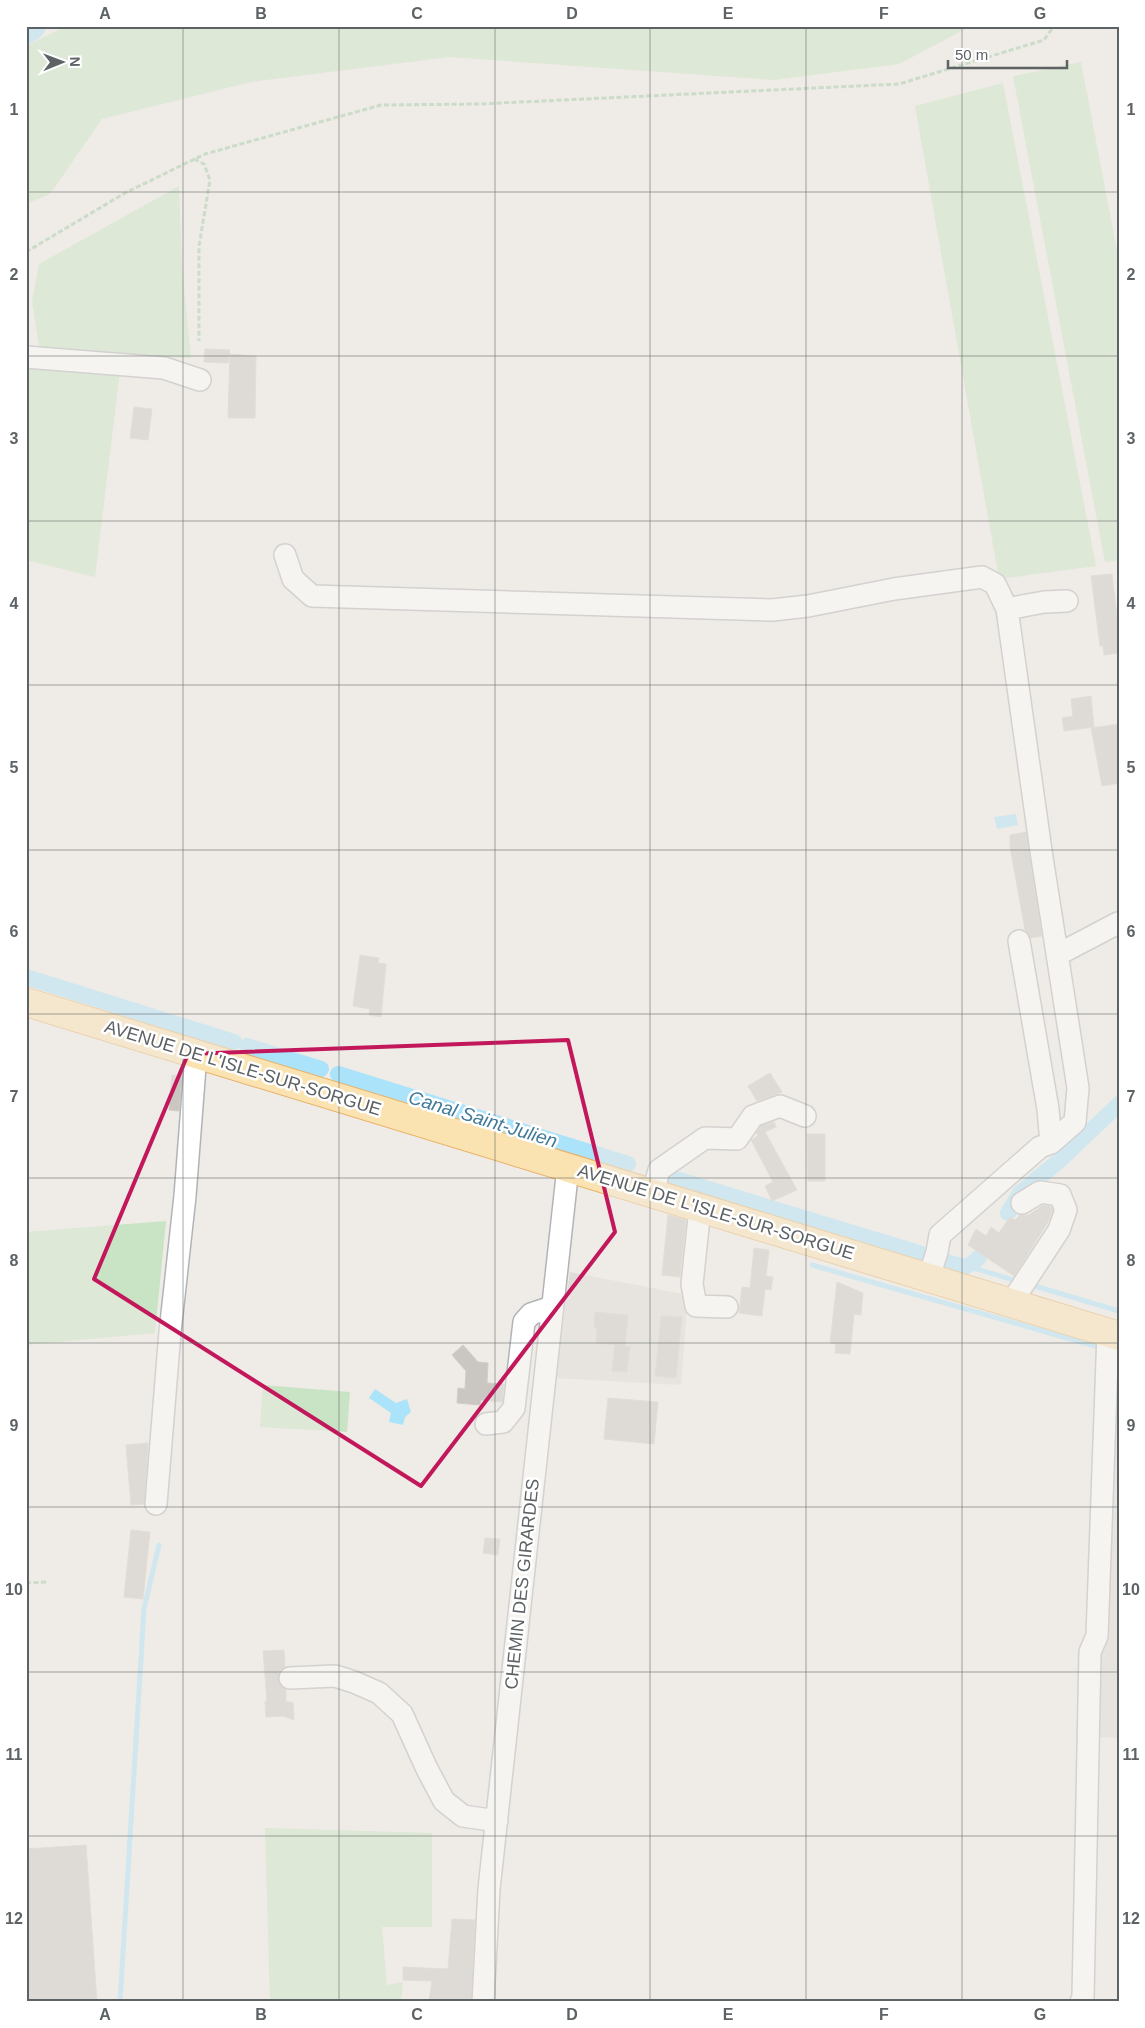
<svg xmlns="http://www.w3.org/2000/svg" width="1145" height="2028" font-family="Arial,sans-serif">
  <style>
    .industrial { fill: #dedbd8 }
    .green { fill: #c9e4c4 }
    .water { fill: #abe3fa }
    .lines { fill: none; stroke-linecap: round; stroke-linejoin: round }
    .stream { stroke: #abe3fa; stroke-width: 5 }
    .canal { stroke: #abe3fa; stroke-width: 16 }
    .river { stroke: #abe3fa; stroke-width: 29 }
    .building { fill: #cac6c2; stroke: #d3ccc4 }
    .minor-casing { stroke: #b1b4b7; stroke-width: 24 }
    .major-casing { stroke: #e9b065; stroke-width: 30 }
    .path { stroke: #a0caa6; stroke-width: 3; stroke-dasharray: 5 2.5; stroke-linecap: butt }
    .minor { stroke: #fff; stroke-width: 21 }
    .major { stroke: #fae3b0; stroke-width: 28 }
    .marked { fill: none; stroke: #c2185b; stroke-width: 4; stroke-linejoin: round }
    .grid { fill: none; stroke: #5d6265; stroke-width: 1; stroke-opacity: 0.55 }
    .labels { text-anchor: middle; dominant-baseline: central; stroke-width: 5; stroke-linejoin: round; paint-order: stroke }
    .street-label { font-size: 18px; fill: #5d6265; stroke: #fff }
    .water-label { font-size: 19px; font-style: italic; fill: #427a9a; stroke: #fff }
    .neatline { fill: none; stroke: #5d6265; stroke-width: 2 }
    .grid-label { font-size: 16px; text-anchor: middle; font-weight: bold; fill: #5d6265 }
  </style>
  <rect width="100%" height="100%" fill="#efebe6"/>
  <path class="industrial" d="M570 1272 688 1295 681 1385 555 1378Z
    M1113 1349 1119 1351V1738L1097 1737Z"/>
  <path class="green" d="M66 26H971L899 64 774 80 449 57 251 82 102 119 50 194 26 204V46Z
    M1081 62 1119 261V560L1105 562 1013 76Z
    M1003 83 1096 566 999 579 915 106Z
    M179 186 182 267 191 358 40 353 32 301 39 264Z
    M26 363 120 371 95 577 26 560Z
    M166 1221 155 1333 26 1345V1232Z
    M263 1385 350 1392 347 1432 260 1427Z
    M265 1828 432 1833V1927H382L387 1985 403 1982 401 2002H270Z"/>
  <path class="water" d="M1016 814 1018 825 997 829 994 817Z
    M375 1389 396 1403 407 1399 411 1412 405 1417 403 1425 389 1422 391 1413 369 1398Z"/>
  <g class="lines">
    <path class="stream" d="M812 1265 1102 1348
      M967 1266 1020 1282
      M1028 1284 1119 1311
      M120 2002 144 1609 159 1545"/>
    <path class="canal" d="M26 977 234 1042
      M247 1046 321 1069
      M338 1074 628 1164
      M669 1177 922 1254
      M1008 1213 1020 1193 1060 1160 1119 1104
      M939 1260 964 1267 973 1263 979 1257"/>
    <path class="river" d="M26 29 31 26"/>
  </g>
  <path class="building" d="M205 349 230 350 228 363 204 362Z
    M230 354 256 356 255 418H228Z
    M134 407 152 409 148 440 130 438Z
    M1112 574 1119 634V653L1104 655 1103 646H1100L1091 576Z
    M1091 696 1094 727 1064 731 1062 718 1073 716 1071 699Z
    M1119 724V783L1102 786 1091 728Z
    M1026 832 1042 936 1031 938 1025 930 1010 847V835Z
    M360 955 379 958 378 963 386 964 381 1017 369 1015 370 1009 353 1006Z
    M770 1073 782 1092 757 1101 748 1086Z
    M172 1075 182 1076 179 1111 169 1110Z
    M774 1122 776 1127 765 1132 797 1190 772 1201 765 1186 773 1182 751 1140 758 1136 756 1133 761 1126Z
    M807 1134H825V1181H808Z
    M1043 1205 1050 1206 1053 1210 1048 1222 1014 1276 968 1245 976 1229 986 1236 991 1227 999 1233 1010 1217 1015 1220 1020 1215H1029Z
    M668 1215 686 1220 680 1277 662 1275Z
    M754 1248 769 1250 766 1276 773 1277 771 1290 765 1289 762 1316 739 1313 742 1287 750 1288Z
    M837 1282 863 1293 861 1315 854 1314 850 1354 835 1353 836 1344 830 1343Z
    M595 1312 628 1315 625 1346 630 1347 627 1372 612 1371 615 1345 596 1343 597 1328H594Z
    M661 1316 682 1317 676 1378 655 1376Z
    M463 1345 478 1362 488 1363 487 1383 504 1384 502 1402 481 1400 480 1405 457 1403 458 1388 465 1389 466 1371 452 1355Z
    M608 1398 658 1402 654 1444 604 1439Z
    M148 1443 144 1504 131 1505 126 1445Z
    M131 1530 150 1532 143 1599 124 1597Z
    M485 1538 500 1539 498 1555 483 1553Z
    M284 1650 285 1667 279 1672 278 1679 280 1685 286 1689V1702H293L294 1720 283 1716 266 1717 265 1701H267L263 1651Z
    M86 1845 97 2002H26V1849Z
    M452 1919 475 1920 471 2002H429L432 1981 403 1980V1967L448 1969Z"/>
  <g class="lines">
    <g class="minor-casing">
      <path id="minor" d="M26 357 164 368 200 380
        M285 555 293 579 312 596 772 610 808 606 894 589 982 577 995 584 1007 609 1044 602 1067 601
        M1007 609 1041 851 1078 1088 1075 1122 1051 1143
        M1057 955 1118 923
        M653 1193 659 1170 705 1138 737 1139 753 1116 780 1106 805 1116
        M700 1208 692 1284 696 1306 727 1307
        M929 1277 937 1252 940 1235 1040 1147 1051 1143 1048 1109 1019 941
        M1011 1303 1059 1230 1066 1210 1060 1195 1040 1192 1022 1203
        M486 1424 503 1422 514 1408 524 1322 531 1314 552 1307
        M156 1504 170 1332 185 1196 196 1054
        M290 1678 335 1676 354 1682 379 1693 402 1714 427 1769 444 1801 463 1816 497 1821
        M483 2002 489 1889 568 1167
        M1081 2002 1083 1997 1090 1652 1097 1636 1108 1333"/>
    </g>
    <g class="major-casing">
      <path id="major" d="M26 1002 1119 1336"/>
    </g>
    <path class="path" d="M194 159 204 164 210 180 199 246V341
      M26 252 125 193 205 154 381 105 479 104 899 84 1044 40 1054 26
      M26 1583 46 1582"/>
    <use href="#minor" class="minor"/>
    <use href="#major" class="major"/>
  </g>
  <path d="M0 0H1145V2028H0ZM568 1040 615 1232 421 1486 94 1279 188 1054Z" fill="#efebe6" fill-opacity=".55" fill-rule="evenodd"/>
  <path class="marked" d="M568 1040 615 1232 421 1486 94 1279 188 1054Z"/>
  <path class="grid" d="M183 26V2002M339 26V2002M495 26V2002M650 26V2002M806 26V2002M962 26V2002M26 192H1119M26 356H1119M26 521H1119M26 685H1119M26 850H1119M26 1014H1119M26 1178H1119M26 1343H1119M26 1507H1119M26 1672H1119M26 1836H1119"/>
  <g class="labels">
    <g class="street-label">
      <text transform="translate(243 1068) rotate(17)">AVENUE DE L'ISLE-SUR-SORGUE</text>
      <text transform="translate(716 1212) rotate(17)">AVENUE DE L'ISLE-SUR-SORGUE</text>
      <text transform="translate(522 1584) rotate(-84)">CHEMIN DES GIRARDES</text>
    </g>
    <g class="water-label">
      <text transform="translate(483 1119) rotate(17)">Canal Saint-Julien</text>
    </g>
  </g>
  <rect width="1145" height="2028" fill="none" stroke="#ffffff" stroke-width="55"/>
  <g transform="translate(62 62) rotate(89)" stroke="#ffffff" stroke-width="4" paint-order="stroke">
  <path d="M0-4L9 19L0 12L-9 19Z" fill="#5d6265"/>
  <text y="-8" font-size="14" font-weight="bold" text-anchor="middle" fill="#5d6265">N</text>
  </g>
  <path d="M948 60v8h119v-8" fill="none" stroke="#5d6265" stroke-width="2.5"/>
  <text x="955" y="60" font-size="15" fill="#5d6265" stroke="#ffffff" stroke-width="4" paint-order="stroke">50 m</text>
  <rect x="28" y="28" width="1090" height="1972" class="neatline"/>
  <g class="grid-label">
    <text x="105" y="19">A</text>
    <text x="261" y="19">B</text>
    <text x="417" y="19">C</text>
    <text x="572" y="19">D</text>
    <text x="728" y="19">E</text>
    <text x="884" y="19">F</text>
    <text x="1040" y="19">G</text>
    <text x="14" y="115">1</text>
    <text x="1131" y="115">1</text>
    <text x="14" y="280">2</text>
    <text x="1131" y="280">2</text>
    <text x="14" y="444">3</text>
    <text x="1131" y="444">3</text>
    <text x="14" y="609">4</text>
    <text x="1131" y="609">4</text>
    <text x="14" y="773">5</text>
    <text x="1131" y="773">5</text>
    <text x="14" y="937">6</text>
    <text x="1131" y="937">6</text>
    <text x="14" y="1102">7</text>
    <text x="1131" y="1102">7</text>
    <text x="14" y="1266">8</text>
    <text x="1131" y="1266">8</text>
    <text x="14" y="1431">9</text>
    <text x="1131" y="1431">9</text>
    <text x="14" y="1595">10</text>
    <text x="1131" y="1595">10</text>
    <text x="14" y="1760">11</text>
    <text x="1131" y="1760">11</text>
    <text x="14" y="1924">12</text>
    <text x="1131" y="1924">12</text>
    <text x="105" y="2020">A</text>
    <text x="261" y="2020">B</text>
    <text x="417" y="2020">C</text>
    <text x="572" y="2020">D</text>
    <text x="728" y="2020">E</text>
    <text x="884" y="2020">F</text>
    <text x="1040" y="2020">G</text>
  </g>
</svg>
